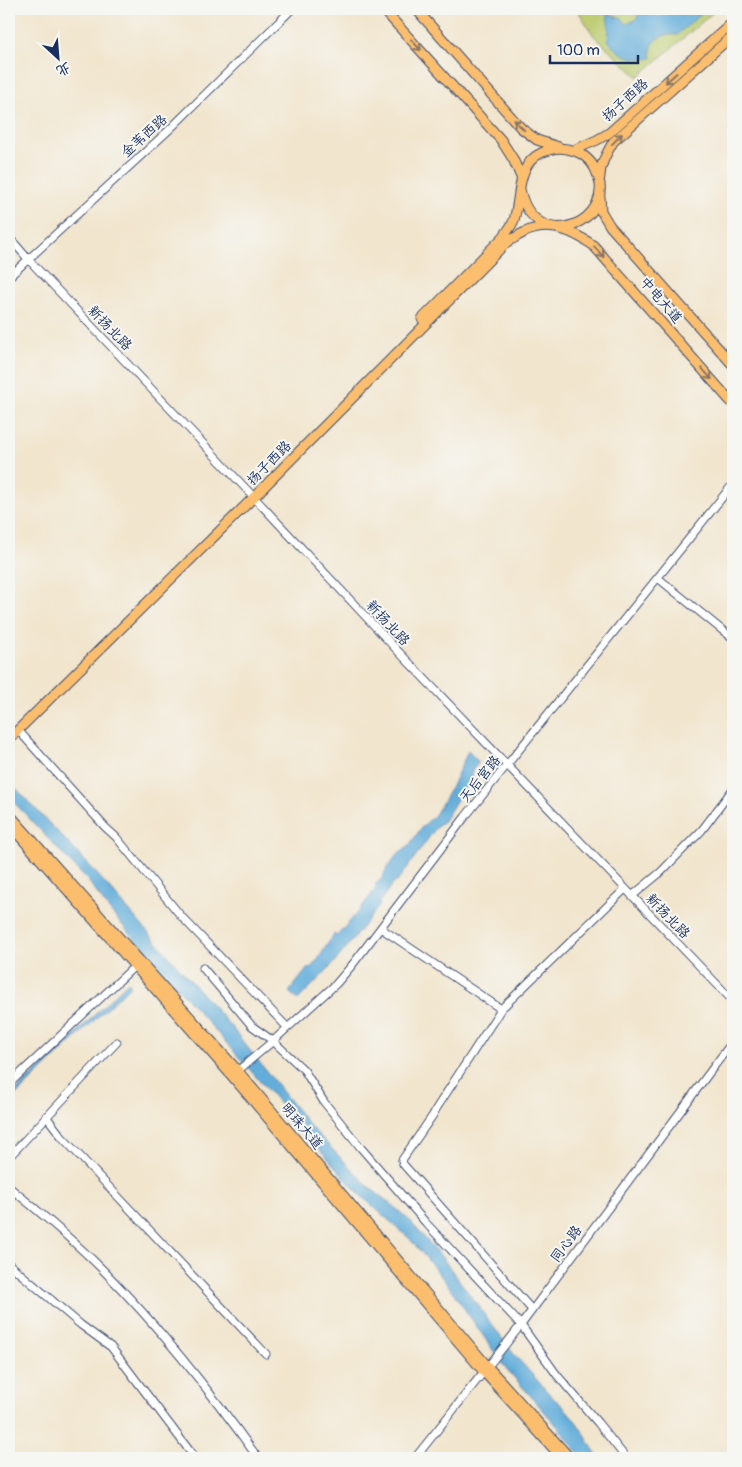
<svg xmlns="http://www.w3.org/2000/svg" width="742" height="1467" font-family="Pangolin,'LXGW WenKai TC',sans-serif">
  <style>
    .green { fill: #bccb6d; stroke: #6c7d66 }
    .water { fill: #62adda; stroke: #3e6e9c }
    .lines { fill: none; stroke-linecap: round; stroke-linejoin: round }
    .minor-casing { stroke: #3b4a6f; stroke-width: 9 }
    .major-casing { stroke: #3b4a6f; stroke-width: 11 }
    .minor { stroke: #fff; stroke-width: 7 }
    .major { stroke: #fabe6e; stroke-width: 9 }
    .oneway { stroke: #8a7666 }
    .labels { text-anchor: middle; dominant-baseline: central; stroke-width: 4; stroke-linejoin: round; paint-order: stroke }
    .street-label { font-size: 14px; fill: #1b2f5e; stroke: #f6f6f2 }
  </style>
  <rect width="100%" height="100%" fill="#f6f6f2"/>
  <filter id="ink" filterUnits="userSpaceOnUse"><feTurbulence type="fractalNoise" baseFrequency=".02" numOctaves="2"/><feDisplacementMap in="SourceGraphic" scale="10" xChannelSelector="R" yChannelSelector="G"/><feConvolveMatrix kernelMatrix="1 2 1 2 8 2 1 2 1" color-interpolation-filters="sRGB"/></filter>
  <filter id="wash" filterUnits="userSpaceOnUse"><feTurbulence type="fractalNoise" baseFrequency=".0096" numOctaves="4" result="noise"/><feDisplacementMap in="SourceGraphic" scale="20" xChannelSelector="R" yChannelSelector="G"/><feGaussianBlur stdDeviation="1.12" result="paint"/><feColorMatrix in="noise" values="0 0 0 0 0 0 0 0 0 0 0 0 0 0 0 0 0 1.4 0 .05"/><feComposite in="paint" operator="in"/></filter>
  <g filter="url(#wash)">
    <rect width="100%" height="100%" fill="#f1e5cd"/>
    <path class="green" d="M577 9H717L638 77 594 36Z"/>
    <path class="water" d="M638 9H706L677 35C661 33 648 40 652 58 635 61 618 56 608 40L609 30 607 14 610 13 611 16 615 15 616 18 621 17 626 24 636 20 639 14Z
      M468 751 479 762 472 771 471 780 461 793 444 821 438 825 397 882H394L379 903 380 905 335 962 298 1000 289 992 308 968 309 969 317 961 334 934 337 936 358 912 377 887 375 885 382 878 387 868 396 856 408 847 421 828 435 815 452 786Z
      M9 781 89 865 233 1029 309 1125 370 1188 391 1204 408 1219 441 1256 513 1353 553 1398C573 1412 585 1435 597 1456L599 1455 600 1458H582L559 1428 504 1366 448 1285 427 1259 409 1238 360 1195 110 911 88 881 9 797Z
      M127 983H130V986L9 1102V1098Z"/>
  </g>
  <g filter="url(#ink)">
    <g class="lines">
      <g class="minor-casing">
        <path id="minor" d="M9 237 28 259 251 494 396 649 733 1001
          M9 277 169 130 292 9
          M658 578 722 630 733 638
          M18 730 105 827 116 837 181 916 287 1027
          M632 896 661 872 702 830 733 789
          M382 929 501 1009
          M203 968 252 1026 273 1041 304 1070 324 1102 361 1148 426 1223 521 1325 557 1375 598 1423 626 1458
          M234 1074 273 1041 336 984 353 964 465 817 733 484
          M9 1084 138 963
          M46 1116 62 1137 266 1354
          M9 1157 117 1042
          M9 1187C41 1213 74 1241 103 1270 160 1328 211 1392 258 1458
          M9 1264 81 1325 111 1347 195 1458
          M532 1310 403 1164 402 1160 433 1115 436 1109 501 1009 625 889
          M415 1458 521 1325 733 1041"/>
      </g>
      <g class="major-casing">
        <path id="major" d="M383 9 501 140 513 159 521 177
          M416 9 521 128 537 140 559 147
          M574 150 597 140 609 133 733 22
          M600 177C600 164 607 153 613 142L733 35
          M600 197 601 211 610 226 733 365
          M422 319 504 236C507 231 512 226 514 220 521 197 516 165 541 153 550 149 558 147 567 149 580 151 591 159 596 171 620 221 534 259 520 189
          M9 739 254 497 507 242C513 239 519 235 525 232 551 221 572 231 593 245L733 404
          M9 814 238 1071 488 1367 570 1458
          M9 824 232 1076 484 1372 562 1458"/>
      </g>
      <use href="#minor" class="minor"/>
      <use href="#major" class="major"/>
    </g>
    <defs><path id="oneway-shaft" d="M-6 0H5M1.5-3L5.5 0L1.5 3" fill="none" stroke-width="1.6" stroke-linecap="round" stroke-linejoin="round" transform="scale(1.25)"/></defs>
    <g class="oneway">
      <use href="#oneway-shaft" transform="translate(416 45) rotate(48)"/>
      <use href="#oneway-shaft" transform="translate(671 78) rotate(138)"/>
      <use href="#oneway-shaft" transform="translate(519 125) rotate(-135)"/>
      <use href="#oneway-shaft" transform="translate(617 139) rotate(-46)"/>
      <use href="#oneway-shaft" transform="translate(599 252) rotate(49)"/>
      <use href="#oneway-shaft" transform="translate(707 374) rotate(49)"/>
    </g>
  </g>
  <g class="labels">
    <g class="street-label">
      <text transform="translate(625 100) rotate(-42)">扬子西路</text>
      <text transform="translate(144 136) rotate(-42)">金苇西路</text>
      <text transform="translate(661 300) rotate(49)">中电大道</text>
      <text transform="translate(110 328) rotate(46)">新扬北路</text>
      <text transform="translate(269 463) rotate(-45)">扬子西路</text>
      <text transform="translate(388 623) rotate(47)">新扬北路</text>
      <text transform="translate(480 779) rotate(-51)">天后宫路</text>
      <text transform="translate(668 916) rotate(46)">新扬北路</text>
      <text transform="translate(302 1126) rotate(50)">明珠大道</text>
      <text transform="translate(566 1244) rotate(-53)">同心路</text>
    </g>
  </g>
  <rect width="742" height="1467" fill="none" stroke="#f6f6f2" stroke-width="30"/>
  <g transform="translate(58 58) rotate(154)" stroke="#f6f6f2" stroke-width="4" paint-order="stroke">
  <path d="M0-4L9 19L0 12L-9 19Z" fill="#1b2f5e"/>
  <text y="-8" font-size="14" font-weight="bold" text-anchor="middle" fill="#1b2f5e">北</text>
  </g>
  <path d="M550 55v8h88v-8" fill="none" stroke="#1b2f5e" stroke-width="2.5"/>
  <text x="557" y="55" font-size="15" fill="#1b2f5e" stroke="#f6f6f2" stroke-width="4" paint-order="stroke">100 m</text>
</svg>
